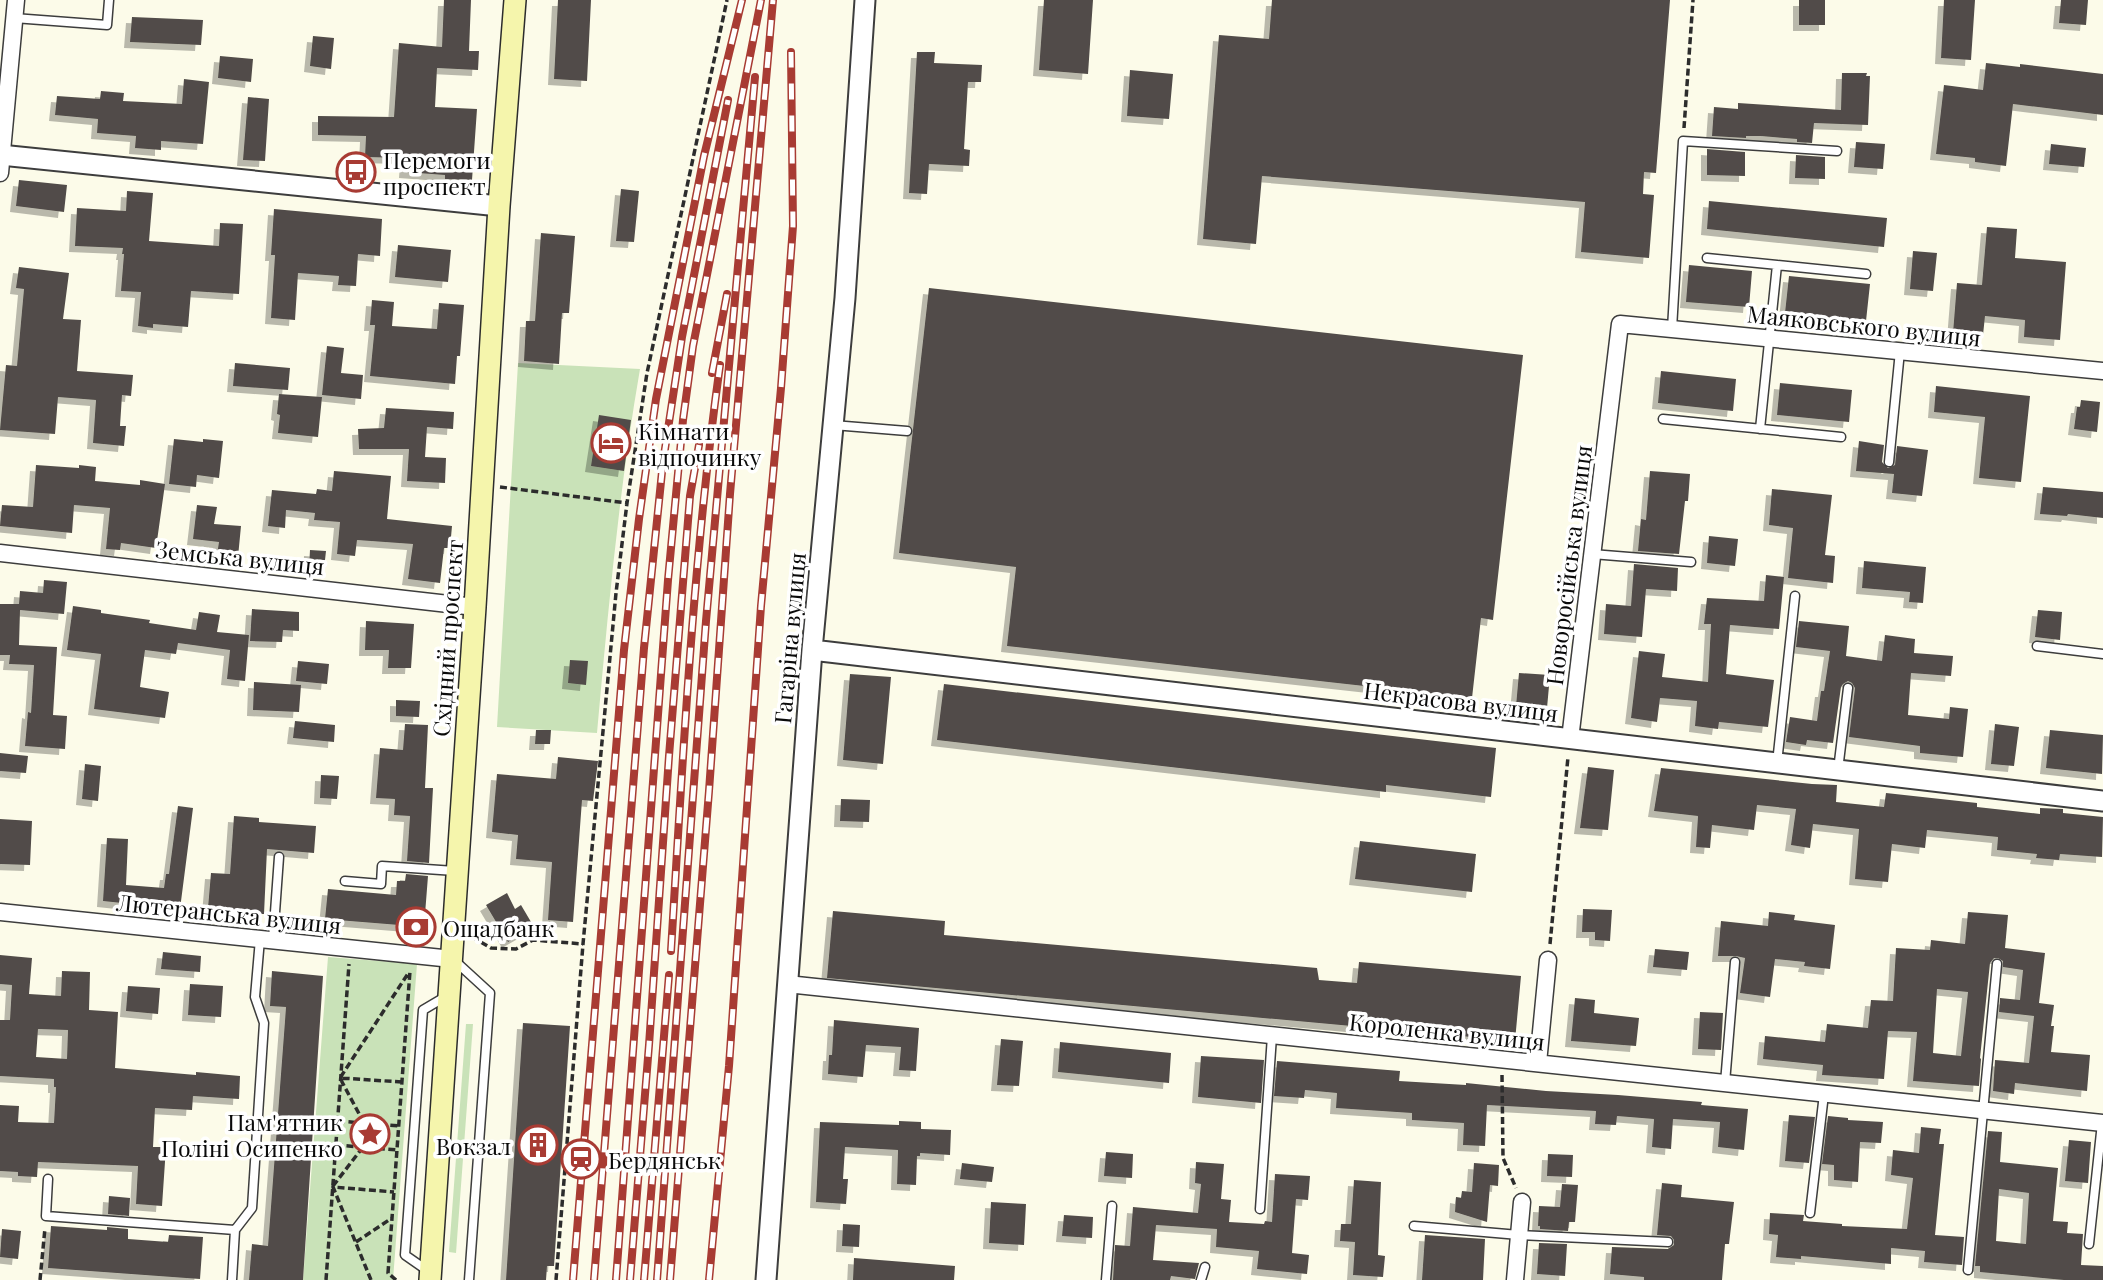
<svg xmlns="http://www.w3.org/2000/svg" width="2103" height="1280" font-family="'Playfair Display',serif">
  <style>
    .green { fill: #c9e2b8 }
    .building { fill: #514c48; fill-rule: evenodd; filter: url(#shadow) }
    .lines { fill: none; stroke-linecap: round; stroke-linejoin: round }
    .service-casing { stroke: #3d3d3d; stroke-width: 11 }
    .minor-casing { stroke: #3d3d3d; stroke-width: 19 }
    .tertiary-casing { stroke: #3d3d3d; stroke-width: 23 }
    .secondary-casing { stroke: #2c2c2c; stroke-width: 24 }
    .path { stroke: #2c2c2c; stroke-width: 3.5; stroke-dasharray: 7 3.5; stroke-linecap: butt }
    .service { stroke: #fff; stroke-width: 8 }
    .minor { stroke: #fff; stroke-width: 16 }
    .tertiary { stroke: #fff; stroke-width: 19 }
    .secondary { stroke: #f5f5ac; stroke-width: 21 }
    .rail-casing { stroke: #a83b33; stroke-width: 8 }
    .rail { stroke: #fff; stroke-width: 5; stroke-dasharray: 16; stroke-linecap: butt }
    .labels { text-anchor: middle; dominant-baseline: central; stroke-width: 7; stroke-linejoin: round; paint-order: stroke }
    .poi-label { font-size: 23px; fill: #0a0a0a; stroke: #fff; text-anchor: start }
    .street-label { font-size: 23px; fill: #0a0a0a; stroke: #fff }
  </style>
  <defs>
    <filter id="shadow"><feDropShadow dx="-6" dy="6" stdDeviation="0" flood-color="#0004"/></filter>
  </defs>
  <rect width="100%" height="100%" fill="#fcfbe9"/>
  <path class="green" d="M518 363 640 369C619 490 608 611 597 733L497 727Z
    M328 957 417 964 393 1280H303Z
    M466 1024H473L456 1253 449 1252Z"/>
  <path class="building" d="M444 0H471L469 51H479L478 70 437 68 435 107 477 109 472 180 445 179V175L405 172 406 158 365 157 366 136 318 135V116L394 117 399 43 442 47Z
    M558 0H591L587 81 554 79Z
    M1044 0H1093L1088 74 1039 70Z
    M1272 0H1670L1656 173 1644 172 1643 194 1654 195 1649 258 1581 252 1585 202 1262 176 1256 244 1203 239 1219 35 1269 39Z
    M1799 0H1825V25H1799Z
    M1944 0H1975L1971 60 1941 58Z
    M2061 0H2088L2086 25 2059 23Z
    M132 17 203 20 201 45 130 42Z
    M313 36 334 38 331 69 310 66Z
    M917 52H935L934 63 982 65 981 82H968L964 149 970 150 969 166 929 164 927 194 909 193Z
    M220 56 253 59 251 82 218 78Z
    M1986 63 2020 67V64L2103 74V115L2013 104 2006 166 1975 162V158L1936 154 1944 85 1983 90Z
    M1130 70 1173 74 1169 119 1127 116Z
    M1842 73H1867L1866 76H1870L1868 125 1814 123 1812 143 1797 142V139L1761 136H1746V138L1712 136 1714 107 1738 109V103L1841 110Z
    M184 79 209 82 203 144 161 141V150L135 148 136 136 97 133 98 119 55 115 57 96 100 99 101 91 124 93 123 101 182 104Z
    M248 97 269 99 265 161 243 160Z
    M1856 142 1885 144 1883 169 1854 167Z
    M2051 144 2086 148 2084 167 2049 164Z
    M1707 149 1745 152V176L1707 175Z
    M1796 155 1825 157V179L1795 178Z
    M19 180 67 185 64 212 16 206Z
    M621 189 639 191 634 242 616 241Z
    M127 191 153 193 149 241 219 246 220 223 243 224 239 294 191 291 188 327 153 324V328L138 326 141 292 121 291 124 254H122L123 248 75 246 77 208 126 211Z
    M1709 201 1887 218 1884 247 1707 229Z
    M274 209 382 219 380 256 358 254 356 286 338 285 339 276 298 273 295 320 271 318 275 255H271Z
    M1987 227 2017 229 2015 258 2066 262 2060 340 2024 337 2025 320 1985 316 1983 335 1953 333 1957 283 1982 285Z
    M541 233 575 236 569 313H562L559 364 524 361 526 321H535Z
    M398 245 451 250 448 282 395 277Z
    M1913 251 1937 253 1933 291 1910 289Z
    M1689 265 1752 271 1749 307 1686 302Z
    M19 267 69 273 63 319 81 320 77 371 133 375 131 396 122 395 120 426H126L124 446 93 443 96 400 58 397 55 434 0 430 6 365 17 366 24 289 16 288Z
    M1789 276 1870 284 1866 321 1785 313Z
    M929 288 1523 355 1493 620 1481 618 1472 698 1007 646 1016 567 899 553Z
    M372 300 394 302 392 326 437 329 439 303 464 305 460 356H457L455 384 370 376 375 325H370Z
    M327 346 344 348 341 373 363 375 361 399 322 395Z
    M235 363 290 368 288 390 233 386Z
    M1661 371 1736 379 1733 411 1658 403Z
    M1780 383 1852 390 1849 422 1777 415Z
    M1936 386 2030 396 2021 482 1979 478 1985 417 1934 412Z
    M279 394 322 397 318 437 278 433 280 415 277 414Z
    M2081 400 2100 402 2097 432 2074 429 2077 407H2080Z
    M386 408 454 412 453 429 427 427 425 457 446 458 445 483 407 481 409 449H359L358 429 384 428Z
    M599 415 631 420 624 471 591 466Z
    M174 439 203 442V439L223 441 219 478 197 475 196 487 169 484Z
    M1859 441 1884 445 1882 462 1888 468 1895 465 1897 446 1928 450 1922 496 1892 493 1894 474 1856 471Z
    M36 465 79 468V465L96 467 95 481 140 485V480L165 484 156 548 121 543 120 550 106 549 110 508 74 505 72 533 0 526 2 505 33 507Z
    M334 471 391 476 387 519 452 526 450 548H444L440 583 408 579 413 544 357 540 355 556 337 554 340 522 314 520 315 513 286 510 285 528 268 526 272 490 316 494 317 489 332 491Z
    M1650 471 1690 474 1688 501H1685L1679 554 1638 551 1641 519 1646 520Z
    M2043 487 2103 492V518L2068 514 2067 516 2040 514Z
    M1772 489 1832 495 1825 555 1835 556 1833 583 1788 578 1793 528 1769 525Z
    M197 505 217 507 214 524 241 526 238 557 217 555 219 542 193 539Z
    M1709 536 1738 539 1735 566 1707 563Z
    M310 550 326 551 324 569 309 568Z
    M1864 561 1926 567 1923 603 1909 602 1910 592 1862 588Z
    M1634 564 1678 568 1677 591 1646 589 1642 637 1604 634 1606 604 1631 606Z
    M1766 575 1784 577 1779 629 1730 625 1726 674 1774 680 1768 727 1719 722 1718 729 1695 726 1697 701 1660 698 1657 722 1631 718 1639 651 1665 654 1662 677 1708 682 1711 624H1704L1707 598 1764 601Z
    M44 580 67 582 64 614 20 610 19 645 57 647 53 715 67 716 65 749 25 746 28 712 31 713 34 665 9 664 10 655H0V604H19L20 591 43 593Z
    M73 606 101 610V613L150 620 149 623 196 630 199 612 220 615 217 632 249 635 245 681 227 679 230 650 178 643 176 654 145 650 140 687 169 692 165 718 94 709 101 654 67 650Z
    M252 609 299 612V631L283 630 282 642 250 641Z
    M2038 610 2062 612 2060 640 2035 637Z
    M366 621 414 624 411 668H388L389 650H365Z
    M1799 621 1849 626 1846 656 1882 661 1885 635 1915 639 1914 653 1953 656 1951 676 1911 673 1908 715 1949 719 1950 707 1968 709 1963 757 1920 753V746L1849 737 1855 688 1852 683 1848 681 1843 684 1841 687 1833 743 1807 740 1806 745 1786 742 1790 717 1817 721 1821 691H1824L1830 651 1796 647Z
    M570 660 588 661 586 685 568 683Z
    M298 661 329 664 327 684 296 681Z
    M1519 673 1550 675 1547 708 1516 706Z
    M850 674 891 677 883 764 843 760Z
    M254 682 301 685 299 712 253 710Z
    M944 684 1496 748 1491 797 1386 785V792L937 740Z
    M396 700 420 701 419 717 396 716Z
    M295 721 335 725 334 742 293 738Z
    M405 724 428 725 425 788H433L429 863 407 861 410 816 394 815 395 799 376 798 380 748 403 750Z
    M1995 724 2019 727 2014 766 1991 764Z
    M536 730H551L550 744H535Z
    M2050 730 2103 735 2102 774 2046 768Z
    M0 753 28 756 26 773 0 771Z
    M558 757 598 761 593 801 582 800 573 922 548 920 552 862 516 859 518 835 492 832 497 774 556 779Z
    M85 764 101 766 98 801 82 799Z
    M1588 767 1614 770 1608 830 1580 828Z
    M1661 768 1812 784 1837 785 1836 802 1884 807 1886 793 1977 803V807L2040 814V808L2063 809V813L2103 817 2102 857 2060 854 2059 860 2036 858 2037 854 1997 850 1998 837 1927 830 1925 848 1892 844 1888 882 1855 879 1859 829 1813 824 1810 848 1791 845 1796 809 1757 805 1754 830 1712 825 1710 848 1696 847 1698 816 1654 811Z
    M321 775 339 776 337 799 320 798Z
    M841 799 870 800 869 822 840 821Z
    M178 806 193 808 180 909 103 901 107 838 128 839 126 885 164 888 166 874H169Z
    M234 816 259 818V822L316 826 314 853 267 849 264 914H241V911L208 908 211 873 230 874Z
    M0 819 32 821 30 865 0 864Z
    M1360 841 1476 854 1472 892 1355 879Z
    M406 874 428 876 424 927 325 919 328 889 396 895 397 881H405Z
    M507 893 515 909 521 905 534 927 508 942 486 905Z
    M1583 909 1612 910 1610 941 1595 940V932H1582Z
    M833 911 945 921 944 935 1317 968 1319 980 1357 983 1359 962 1521 976 1515 1041 827 978Z
    M1769 912 1795 915 1794 920 1835 925 1830 969 1804 966 1805 962 1775 959 1770 997 1740 993 1745 958 1736 956H1718L1721 921 1768 926Z
    M1968 912 2008 915 2005 948 2045 953 2039 1003 2054 1005 2051 1026H2054L2051 1052 2090 1055 2087 1091 2015 1083 2014 1094 1993 1091 1995 1060 2029 1063 2034 1016 1999 1012 2000 998 2020 1000 2023 970 2003 967V961L1998 958H1994L1990 963 1980 1058 1981 1059 1979 1086 1913 1081 1917 1032 1888 1031 1884 1079 1822 1075 1823 1065 1763 1059 1765 1036 1825 1042 1827 1024 1868 1028 1871 1000 1893 1001 1896 948 1930 950 1931 940 1965 944ZM1937 989 1968 992 1961 1056 1933 1053Z
    M1655 949 1689 952 1687 970 1653 967Z
    M163 952 201 956 200 972 161 969Z
    M0 955 32 958 29 994 61 996 62 971 90 972 89 1010 118 1012 115 1068 196 1075V1072L240 1076 239 1099 193 1096 192 1110 155 1108 153 1147H166L162 1206 136 1204 138 1166 38 1162 37 1177 18 1176V1172L0 1171V1105L19 1106 18 1122 54 1123 56 1087H54V1079L0 1076V1020H10L12 985 0 984ZM38 1029 68 1030 67 1059 36 1057Z
    M272 971 323 976 303 1280H249L252 1244 268 1246 285 1021 286 1007 270 1006Z
    M190 984 223 986 221 1017 188 1015Z
    M128 986 160 988 158 1014 126 1011Z
    M1575 998 1595 1000 1594 1013 1639 1018 1636 1046 1571 1041Z
    M1700 1012 1723 1013 1721 1050 1698 1049Z
    M834 1020 919 1028 916 1071 899 1070 901 1047 866 1045 863 1077 828 1074 829 1055H832Z
    M523 1023 570 1026 554 1266H547L546 1280H506Z
    M1001 1039 1023 1041 1019 1086 997 1085Z
    M1060 1042 1171 1053 1169 1083 1058 1072Z
    M1201 1056 1264 1060 1261 1103 1198 1097Z
    M1277 1061 1400 1071 1399 1081 1466 1085V1083L1546 1091 1618 1095 1702 1102 1701 1105 1748 1109 1744 1150 1718 1147 1720 1122 1673 1119 1671 1149 1652 1147 1654 1119 1617 1116 1616 1125 1595 1124 1596 1111 1487 1105 1485 1146 1463 1145 1464 1123 1412 1120V1113L1336 1108 1337 1093 1305 1090 1304 1098 1274 1096Z
    M1789 1115 1815 1117 1809 1163 1785 1161Z
    M1828 1116 1848 1118V1120L1883 1122 1881 1143 1860 1142 1858 1182 1834 1180V1165L1822 1164Z
    M899 1121 921 1122V1129L951 1130 950 1155 920 1153V1156H917L916 1185 897 1184 898 1150 845 1147 843 1179H848L846 1204 816 1202 820 1122 899 1125Z
    M1921 1127 1941 1129 1939 1144H1944L1935 1235 1964 1237 1962 1265 1924 1262 1925 1251 1891 1248V1264L1801 1256V1259L1776 1257 1778 1235 1769 1234 1770 1213 1804 1215 1803 1221 1842 1224V1226L1907 1229 1913 1178 1891 1175 1893 1150 1919 1153Z
    M1988 1131 2002 1132 2000 1162 2058 1168 2053 1221 2068 1222 2067 1233 2083 1234 2081 1265 2103 1266V1280H2064L1980 1272V1266H1975ZM1999 1189 2029 1193 2026 1244 1996 1241Z
    M2069 1140 2091 1142 2088 1183 2065 1181Z
    M1106 1152 1133 1154 1132 1178 1104 1176Z
    M1548 1154 1573 1155 1572 1177 1547 1176Z
    M1196 1162 1224 1164 1221 1199 1231 1200 1229 1222 1264 1224 1265 1221 1272 1222 1275 1174 1310 1176 1308 1200 1296 1199 1292 1253 1309 1255 1307 1274 1257 1269 1259 1251 1216 1247 1217 1229 1156 1225 1153 1260 1199 1263 1195 1279 1171 1276 1170 1280H1113L1115 1245 1130 1246 1133 1207 1198 1213 1201 1184 1195 1183Z
    M962 1163 994 1167 992 1182 960 1179Z
    M1474 1163 1499 1165 1498 1186 1490 1185 1487 1222 1455 1212 1456 1197 1461 1198 1462 1191 1472 1192Z
    M1354 1180 1381 1182 1378 1255 1385 1256 1383 1277 1353 1275 1355 1242 1340 1241 1341 1224H1351Z
    M1662 1183 1682 1185 1681 1197 1734 1202 1729 1244H1725L1722 1280H1644V1277L1610 1274 1612 1247 1668 1249 1674 1245V1240L1671 1236 1657 1235Z
    M1562 1184 1578 1185 1575 1222H1569L1568 1231 1540 1229V1226H1538L1539 1206 1560 1207Z
    M109 1196 130 1198 129 1216 108 1214Z
    M991 1202 1026 1204 1024 1245 989 1243Z
    M1064 1215 1093 1217 1092 1238 1062 1236Z
    M843 1224 860 1225 859 1247 842 1246Z
    M51 1226 107 1230V1227L128 1229V1239L168 1242 169 1235 203 1237 200 1279 48 1268Z
    M2 1229 21 1231 18 1259 0 1257Z
    M1425 1235 1485 1239 1483 1280H1422Z
    M1539 1243 1567 1244 1565 1276 1537 1274Z
    M854 1258 955 1266 954 1280H853Z"/>
  <g class="lines">
    <g class="service-casing">
      <path id="service" d="M14 18 107 25 109 0
        M1707 258 1866 274
        M1672 329 1683 141 1837 151
        M1663 419 1841 437
        M833 425 907 431
        M1760 429 1777 265
        M1889 462 1900 351
        M1592 554 1691 562
        M2037 646 2103 654
        M1777 763 1795 596
        M1838 770 1848 688
        M345 881 381 884 382 866 455 871
        M273 940 279 857
        M454 960 490 993 469 1280
        M1725 1083 1735 962
        M48 1179 46 1216 235 1230
        M1260 1209 1272 1036
        M1810 1213 1824 1094
        M1414 1226 1519 1235 1668 1242
        M2089 1244 2102 1123
        M1968 1270 1997 964
        M428 1271 405 1255 423 1010 445 997
        M232 1280 235 1230 252 1208 264 1023 255 997 260 939
        M1106 1280 1112 1206
        M1201 1280 1205 1267"/>
    </g>
    <g class="minor-casing">
      <path id="minor" d="M0 173 16 0
        M0 553 475 607
        M1570 739 1620 324 2103 371
        M0 912 452 959
        M787 984 2103 1123
        M1538 1063 1548 960
        M1515 1280 1522 1202"/>
    </g>
    <g class="tertiary-casing">
      <path id="tertiary" d="M0 155 499 206
        M812 650 2103 801
        M766 1280 812 650 845 298 865 0"/>
    </g>
    <g class="secondary-casing">
      <path id="secondary" d="M430 1280 475 607 499 206 515 0"/>
    </g>
    <path class="path" d="M1684 128 1693 0
      M500 487 627 503
      M472 937 491 948 516 949 533 940 583 944
      M1550 944 1568 757
      M1502 1075 1503 1158 1516 1188
      M402 1082 340 1078 409 972
      M338 1121 399 1126
      M336 1145 397 1150
      M333 1186 363 1147 364 1123 341 1080
      M356 1242 392 1218
      M40 1280 45 1228
      M326 1280 349 964
      M371 1280 333 1187 394 1192
      M396 1280 388 1273 410 971
      M556 1280 583 944 616 593 627 503 647 373 727 0"/>
    <use href="#service" class="service"/>
    <use href="#minor" class="minor"/>
    <use href="#tertiary" class="tertiary"/>
    <use href="#secondary" class="secondary"/>
    <g class="rail-casing">
      <path id="rail" d="M712 373 727 294
        M671 951C683 755 693 559 720 365
        M573 1280 624 650 639 519 656 399 704 156 742 0
        M594 1280 644 648 663 462 682 337 728 100
        M616 1280 668 580 683 420 693 346 761 0
        M630 1280 649 1045 669 756 690 496 699 445
        M644 1280 669 975
        M657 1280 706 621 755 77
        M670 1280 709 791 730 494 773 0
        M709 1280 729 1066 761 606 781 388 793 226 791 52"/>
    </g>
    <use href="#rail" class="rail"/>
  </g>
  <defs>
    <g id="bus-ring" transform="scale(2.0125)"><circle r="9.5" fill="#fff" stroke="#a83b33" stroke-width="1.5"/><path d="M-5-6H5V4H4V6H2V4H-2V6H-4V4H-5ZM-3.5-4V0h7V-4ZM-3.5 1.2v1.5H-2V1.2ZM2 1.2v1.5H3.5V1.2Z" fill="#a83b33"/></g>
    <g id="hotel-ring" transform="scale(2.0125)"><circle r="9.5" fill="#fff" stroke="#a83b33" stroke-width="1.5"/><path d="M-6-4.5h1.5V1H6V5H4.5V3h-9V5H-6ZM-4 0a1.8 1.8 0 1 1 3.6 0ZM.5 0V-2.5h3Q6-2.5 6 0Z" fill="#a83b33"/></g>
    <g id="bank-ring" transform="scale(2.0125)"><circle r="9.5" fill="#fff" stroke="#a83b33" stroke-width="1.5"/><path d="M-6-4H6V4H-6ZM0-2.3a2.3 2.3 0 1 0 0 4.6a2.3 2.3 0 1 0 0-4.6Z" fill="#a83b33"/></g>
    <g id="sight-ring" transform="scale(2.0125)"><circle r="9.5" fill="#fff" stroke="#a83b33" stroke-width="1.5"/><path d="M0-6L1.8-2.2L6-1.7L2.9 1.2L3.7 5.4L0 3.3L-3.7 5.4L-2.9 1.2L-6-1.7L-1.8-2.2Z" fill="#a83b33"/></g>
    <g id="building-ring" transform="scale(2.0125)"><circle r="9.5" fill="#fff" stroke="#a83b33" stroke-width="1.5"/><path d="M-4-6H4V6H1V3H-1V6H-4ZM-2.5-4.3h1.7v1.8h-1.7ZM.8-4.3h1.7v1.8H.8ZM-2.5-1h1.7V.8h-1.7ZM.8-1h1.7V.8H.8Z" fill="#a83b33"/></g>
    <g id="station-ring" transform="scale(2.0125)"><circle r="9.5" fill="#fff" stroke="#a83b33" stroke-width="1.5"/><path d="M-3-6H3Q5-6 5-4V2Q5 4 3 4L4.5 6H3L1.5 4h-3L-3 6H-4.5L-3 4Q-5 4-5 2V-4Q-5-6-3-6ZM-3.5-4v3h7v-3ZM-3.5 1v1.5H-2V1ZM2 1v1.5H3.5V1Z" fill="#a83b33"/></g>
  </defs>
  <g fill-rule="evenodd">
    <use href="#bus-ring" x="356" y="172"/>
    <use href="#hotel-ring" x="611" y="443"/>
    <use href="#bank-ring" x="416" y="927"/>
    <use href="#sight-ring" x="370" y="1134"/>
    <use href="#building-ring" x="538" y="1145"/>
    <use href="#station-ring" x="581" y="1159"/>
  </g>
  <g class="labels">
    <g class="poi-label">
      <text x="383" y="159">Перемоги<tspan x="383" dy="26">проспект</tspan></text>
      <text x="638" y="430">Кімнати<tspan x="638" dy="26">відпочинку</tspan></text>
      <text x="443" y="927">Ощадбанк</text>
      <text x="343" y="1121" text-anchor="end">Пам'ятник<tspan x="343" dy="26">Поліні Осипенко</tspan></text>
      <text x="511" y="1145" text-anchor="end">Вокзал</text>
      <text x="608" y="1159">Бердянськ</text>
    </g>
    <g class="street-label">
      <text transform="translate(1864 325) rotate(6)">Маяковського вулиця</text>
      <text transform="translate(240 557) rotate(6)">Земська вулиця</text>
      <text transform="translate(1568 565) rotate(-83)">Новоросійська вулиця</text>
      <text transform="translate(447 638) rotate(-86)">Східний проспект</text>
      <text transform="translate(789 638) rotate(-85)">Гагаріна вулиця</text>
      <text transform="translate(1461 701) rotate(7)">Некрасова вулиця</text>
      <text transform="translate(229 913) rotate(6)">Лютеранська вулиця</text>
      <text transform="translate(1447 1031) rotate(6)">Короленка вулиця</text>
    </g>
  </g>
</svg>
